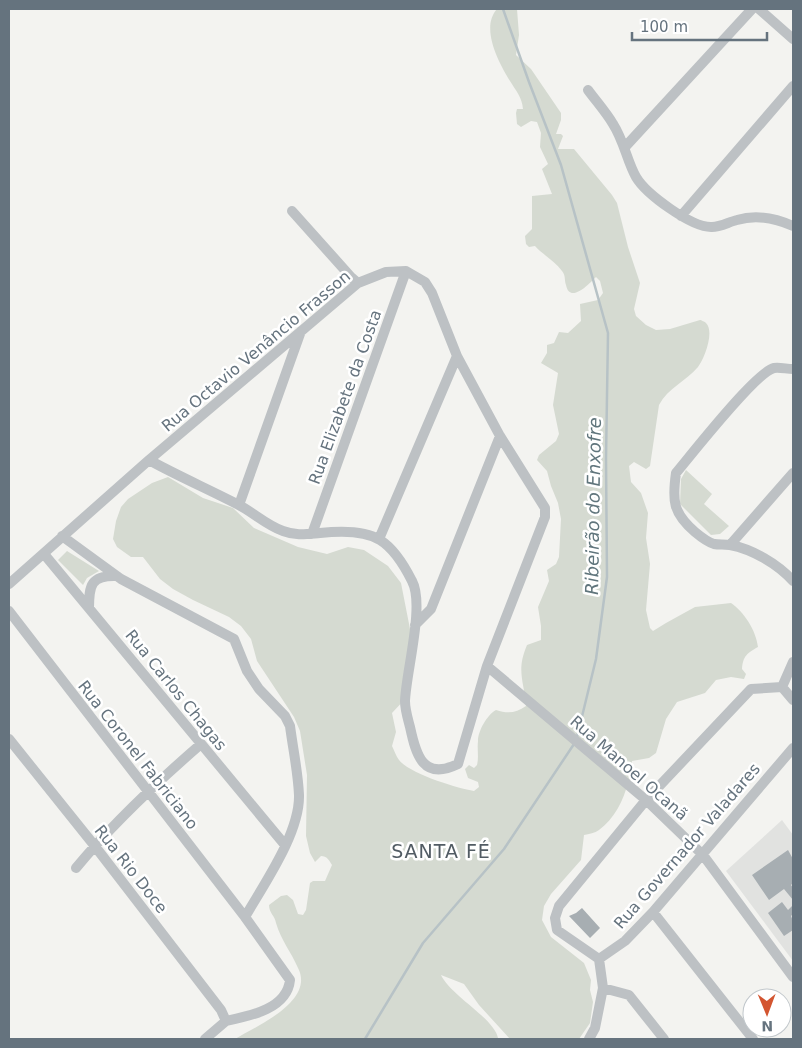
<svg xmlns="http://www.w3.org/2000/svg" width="802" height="1048" font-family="'DejaVu Sans',sans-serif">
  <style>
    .built { fill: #e1e2e0 }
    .green { fill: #d5dad1 }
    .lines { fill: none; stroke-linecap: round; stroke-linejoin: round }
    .stream { stroke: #b7c2c6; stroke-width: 2.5 }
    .building { fill: #a7aeb2 }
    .minor { stroke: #bdc1c4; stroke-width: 10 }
    .labels { text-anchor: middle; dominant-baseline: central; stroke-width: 5; stroke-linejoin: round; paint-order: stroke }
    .street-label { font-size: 16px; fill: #65737e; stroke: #fff }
    .water-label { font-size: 18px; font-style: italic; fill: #60757c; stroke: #fff }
    .quarter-label { font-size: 19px; letter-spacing: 1px; fill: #525c64; stroke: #fff }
  </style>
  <rect width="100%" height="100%" fill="#f3f3f0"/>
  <path class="built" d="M782 820 793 835V961L726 871Z"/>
  <path class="green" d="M497 9H517L519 35 516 55 531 69 561 113V120L556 134H561L563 136 558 149H574L612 195 617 203 628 247 640 283 634 309 636 316 646 325 656 330 670 329 700 320C701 320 705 322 706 323 715 332 704 359 698 367 686 381 668 388 659 405L650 466 646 469 634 462 629 466 631 482 641 493 648 513 646 538 650 564 646 610 650 628 653 631 666 623 695 607 731 603C744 612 756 630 758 647 747 653 743 656 742 669L746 674 744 679 731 677 716 680 705 693 677 702 666 719 656 753 649 758 632 761V766L639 777 628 782C624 800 614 819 599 830 595 833 589 834 584 835L581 860 551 894 544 906 542 920 551 937 584 963 591 980 590 990 593 1002 590 1023 579 1039H510L479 1005 464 984 441 975C451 996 494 1018 498 1038L235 1039C257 1026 315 1001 298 968 291 952 281 940 276 923 275 916 269 913 269 905L281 896 287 895 293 900 298 914 303 915 306 910 310 883 313 881H325L332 865C329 860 327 856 321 856L315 862 310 853 306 836 307 775 300 731 294 717 257 661 251 639 241 626 229 617 193 600 173 589 160 579 143 557H131L117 547 113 539 116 521 121 507 128 499 152 483 168 477 203 498 233 508 254 528 298 547 327 554 348 547 364 550 388 566 401 583 411 634 406 698 392 713 396 732 392 746C394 750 396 756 399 760 410 774 457 788 474 791L479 787 478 782 468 778 465 769 469 765 474 768 477 765C479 757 477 750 478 741 478 731 487 715 496 710 508 714 516 713 526 706 524 680 516 671 527 645L541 640V626L538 607 549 581 547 570 556 564 559 557 561 519 558 503 551 486 547 471 537 460 539 455 556 441 559 434 553 405 558 373 541 363 547 353V345L554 343 559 332 568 333 581 321 580 304 598 300 603 293 600 281 596 277C591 282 570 305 566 285 564 279 566 276 562 271 555 261 543 255 535 246L529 247 526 244 525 236 532 229V196L552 194 542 169 548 164 540 147 541 133 537 122 531 121 521 127 517 124 516 113 517 109H523C522 97 516 91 510 81 499 63 480 28 497 9Z
    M686 470 712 494 704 504 729 526 720 534 711 535 680 504 681 479Z
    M67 551 99 571 87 578 83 585 58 560Z"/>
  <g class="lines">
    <path class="stream" d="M503 9 529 82 561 165 608 333 606 459 607 577 596 659 577 737
      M365 1039 423 943 504 849 574 744"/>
  </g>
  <path class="building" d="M788 850 793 859V883L791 885 793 888V900L784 889 769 900 752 875Z
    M782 902 788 910 793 905V914L791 916 793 921V930L784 936 768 913Z
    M582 908 600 928 590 938 569 916 576 913Z"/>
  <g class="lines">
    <path class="minor" d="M759 9 793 39
      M588 90C596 101 606 112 613 124 624 141 627 161 636 177 646 194 692 228 712 227 720 227 729 222 737 220 757 214 775 218 793 226
      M625 147 752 9
      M292 211 351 277 358 283
      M681 216 793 86
      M793 369C787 369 779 367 774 368 756 372 691 455 676 473 672 501 673 513 695 532 701 537 707 542 714 544 719 545 725 544 730 545 752 549 778 564 793 581
      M239 505 301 331
      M312 534 406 271
      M62 536 121 579 234 639 247 671 259 689 285 716 290 726C293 749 298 772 299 795 300 833 264 884 245 917L290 980C287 1009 250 1016 226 1021
      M379 539 457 356
      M730 545 793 473
      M44 554 285 845
      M9 584 149 460 358 283 386 272 406 271 425 282 432 293 457 356 500 436 545 508V517L487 666 458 764C423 781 416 755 410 727 408 719 405 710 405 701 406 672 425 605 412 581 405 567 393 548 380 540 364 530 338 531 320 533 307 534 296 536 283 531 266 525 253 512 237 504 208 489 178 476 149 460
      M89 608C89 585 91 575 117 576
      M9 611 245 917
      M415 625 431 609 500 436
      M487 666 646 800 703 855 793 977
      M782 687 793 662
      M782 687 793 700
      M9 739 94 845 221 1010 226 1021
      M76 868C114 822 156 783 201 744
      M653 912 753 1039
      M599 959 625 941 653 912 793 748
      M603 988 629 995 664 1039
      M205 1039 226 1021
      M589 1039 595 1028 603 988 599 959 557 930 555 918 559 906 646 800 751 689 782 687"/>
  </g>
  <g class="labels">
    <g class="street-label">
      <text transform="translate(256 351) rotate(-40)">Rua Octavio Venâncio Frasson</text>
      <text transform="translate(345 397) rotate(-70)">Rua Elizabete da Costa</text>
      <text transform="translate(176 690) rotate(51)">Rua Carlos Chagas</text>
      <text transform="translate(138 755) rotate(52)">Rua Coronel Fabriciano</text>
      <text transform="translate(629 768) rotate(41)">Rua Manoel Ocanã</text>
      <text transform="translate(687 846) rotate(-49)">Rua Governador Valadares</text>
      <text transform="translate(131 869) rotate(52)">Rua Rio Doce</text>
    </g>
    <g class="water-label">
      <text transform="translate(593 506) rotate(-89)">Ribeirão do Enxofre</text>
    </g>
    <g class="quarter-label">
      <text x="441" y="851">SANTA FÉ</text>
    </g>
  </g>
  <rect width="802" height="1048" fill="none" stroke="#65737e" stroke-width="20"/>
  <g transform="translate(767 1013) rotate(179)"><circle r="24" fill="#ffffff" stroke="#c1c7cb"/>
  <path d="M0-4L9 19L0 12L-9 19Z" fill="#d35530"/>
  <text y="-8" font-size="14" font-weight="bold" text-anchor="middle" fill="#65737e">N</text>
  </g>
  <path d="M632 32v8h135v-8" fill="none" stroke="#65737e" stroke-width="2.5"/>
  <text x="640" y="32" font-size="15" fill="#65737e" stroke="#ffffff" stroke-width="4" paint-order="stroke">100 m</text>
</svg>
